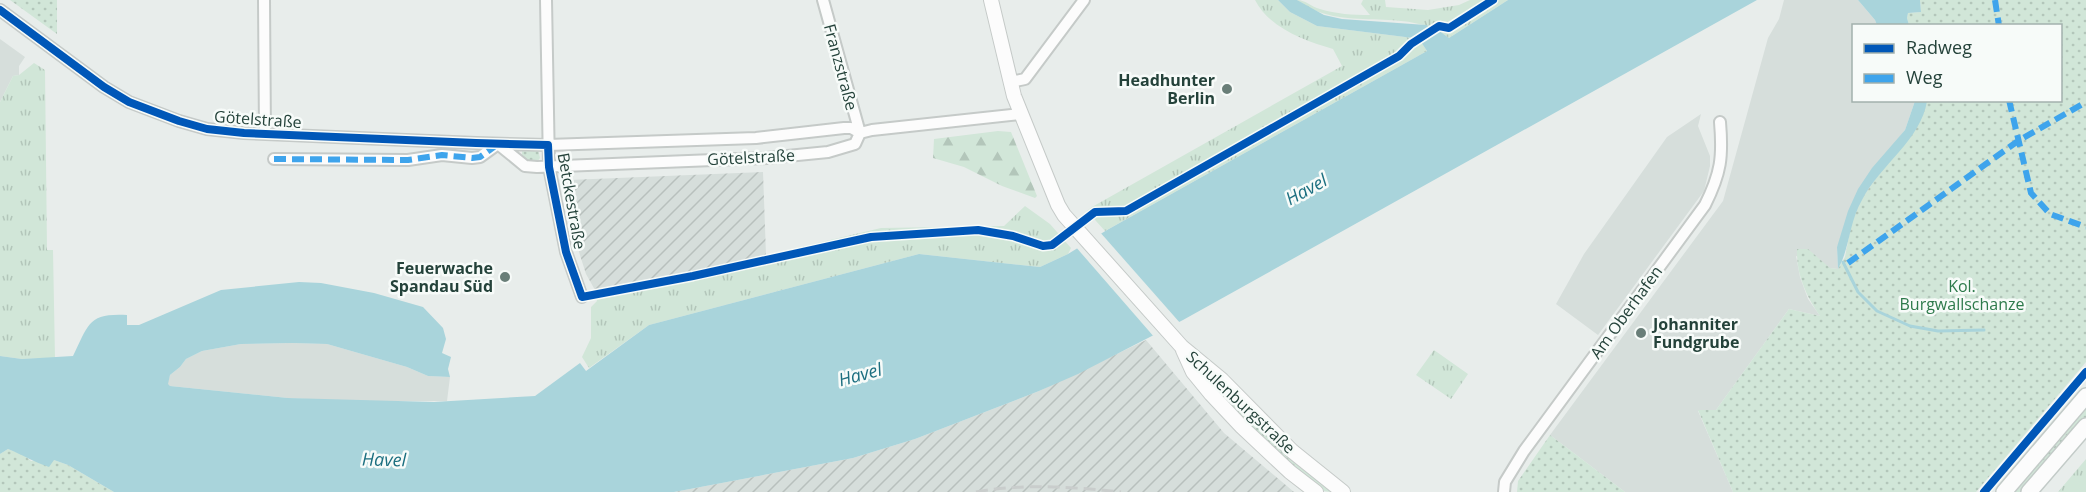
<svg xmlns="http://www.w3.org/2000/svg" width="2086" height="492" font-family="'Open Sans',sans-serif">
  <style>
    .built { fill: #d6dedb }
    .industrial { fill: url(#industrial-furrows) }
    .grass { fill: url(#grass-dots) }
    .forest { fill: url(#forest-firs) }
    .park { fill: url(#park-tufts) }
    .water { fill: #a9d4db }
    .pier { fill: #e8edeb }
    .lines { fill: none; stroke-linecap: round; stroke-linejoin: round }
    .stream { stroke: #a9d4db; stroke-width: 3 }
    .minor-casing { stroke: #c5cac8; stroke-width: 14 }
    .tertiary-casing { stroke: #c5cac8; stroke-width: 16 }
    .secondary-casing { stroke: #c3cbc8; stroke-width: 18 }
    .minor { stroke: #fcfcfc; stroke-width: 10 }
    .tertiary { stroke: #fcfcfc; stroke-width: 14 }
    .secondary { stroke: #fcfcfc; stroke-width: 15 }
    .rail { stroke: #c9cdcc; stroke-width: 3; stroke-dasharray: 12 6; stroke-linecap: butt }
    .quiet { stroke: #3ea4ec; stroke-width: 6; stroke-dasharray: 12 6; stroke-linecap: butt }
    .cycleway-casing { stroke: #f7fbf9; stroke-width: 11 }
    .cycleway { stroke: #0057b8; stroke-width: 8 }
    .poi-dot { fill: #697e78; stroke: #f7fbf9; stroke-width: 2 }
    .labels { text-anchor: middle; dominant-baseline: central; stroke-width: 5; stroke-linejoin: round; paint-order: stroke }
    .street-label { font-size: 16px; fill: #24423a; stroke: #f7fbf9 }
    .poi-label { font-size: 16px; font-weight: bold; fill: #24423a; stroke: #f7fbf9; text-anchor: end }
    .park-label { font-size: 16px; fill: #2d7a4b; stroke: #f7fbf9 }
    .water-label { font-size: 18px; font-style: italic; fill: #1c6f80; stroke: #f7fbf9 }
  </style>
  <defs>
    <pattern id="industrial-furrows" width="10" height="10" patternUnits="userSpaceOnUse" patternTransform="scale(1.5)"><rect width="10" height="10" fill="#d6dedb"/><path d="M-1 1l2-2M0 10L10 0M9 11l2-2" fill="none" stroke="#b8c0bd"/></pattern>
    <pattern id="grass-dots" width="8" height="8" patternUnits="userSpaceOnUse" patternTransform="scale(1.5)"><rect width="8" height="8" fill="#d1e6d8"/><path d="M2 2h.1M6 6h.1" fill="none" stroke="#b3c6ba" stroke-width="1.8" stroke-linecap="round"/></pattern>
    <pattern id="forest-firs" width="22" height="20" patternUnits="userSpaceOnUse" patternTransform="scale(1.5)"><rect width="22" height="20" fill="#d1e6d8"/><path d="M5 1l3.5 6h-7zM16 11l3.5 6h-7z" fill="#b3c6ba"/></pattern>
    <pattern id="park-tufts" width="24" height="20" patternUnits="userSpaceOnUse" patternTransform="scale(1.5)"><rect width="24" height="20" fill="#d1e6d8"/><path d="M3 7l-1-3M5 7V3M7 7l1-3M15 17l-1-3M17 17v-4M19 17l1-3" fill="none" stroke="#b3c6ba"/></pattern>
  </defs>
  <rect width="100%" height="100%" fill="#e8edeb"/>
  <path class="built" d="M1784 0H1858L1875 20 1877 25 1854 26V100L1915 101 1905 130 1894 144 1837 247 1838 269 1829 268 1796 256 1800 277 1808 299 1820 316 1789 309 1716 410 1698 411 1733 492H1625L1550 435 1723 201 1768 38 1779 19Z
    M0 39 25 57 19 66V75L13 76 0 102Z
    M1701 114 1698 126 1710 156V166L1704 191 1598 335 1556 304 1584 254 1667 137Z
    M292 343 327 344 407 367 428 376 450 377 447 401H346L288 398 170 386 167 384 170 375 180 367 186 359 202 351 241 344Z"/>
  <path class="industrial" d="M763 172 766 255 695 272 595 290 586 274 579 252 569 180Z
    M1146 340 1224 433 1294 492H674L853 458 915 439 1039 391Z"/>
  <path class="grass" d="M10 0H57V34Z
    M1920 0H2086V362L1976 492H1733L1698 410H1716L1789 309 1820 316C1806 296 1796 274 1797 249H1808L1830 268 1838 269 1845 257 1852 221 1862 199 1927 101 2060 100V26L1909 25 1907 18 1908 13 1921 12Z
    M538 149 540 158 537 162H529L522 157V151Z
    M1199 367 1338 492C1333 492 1328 492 1324 491 1302 480 1205 386 1199 367Z
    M2086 403V417L2023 492H2012Z
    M1550 435 1625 492H1517L1518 481Z
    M8 449 24 455 31 461 54 460 68 465 114 492H0V454Z"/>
  <path class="forest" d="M998 131 1011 132 1037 196 1035 198 1002 186 964 167 933 158 934 139Z"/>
  <path class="park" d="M1255 0H1278L1290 12 1317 26 1413 38 1421 42 1427 51 1105 231 1087 211 1092 207 1342 66 1333 49C1305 41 1269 28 1255 0Z
    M1297 0C1306 0 1311 7 1320 9 1336 14 1353 15 1370 15L1361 4 1363 0H1385L1386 7 1428 10 1459 5 1470 0H1508L1449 38C1406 4 1341 35 1297 0Z
    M34 63 45 70 47 250H53L55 358 22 359 0 356V102L13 76 19 75Z
    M1025 206 1050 224 1071 248 1068 254 1040 267 919 254 649 325 589 368 582 357 591 338V307L597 301 595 290 695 272 881 228 1004 226Z
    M1434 350 1468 374 1451 399 1416 375Z
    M2086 459V492H2058Z"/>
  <path class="water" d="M1278 0H1297L1324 15 1342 19 1426 25 1438 30 1449 38 1508 0H1757L1183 320 1078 374 1039 391 915 439 853 458 674 492H114L68 465 54 460 49 467C34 462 23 455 8 449L0 454V356L22 359 73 356C89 324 88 313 127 315V325H139L221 290 299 282 321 283 374 293 423 307 443 328 446 339 442 353 451 357 448 369 450 377 428 376 407 367 327 344 292 343 241 344 202 351 186 359 180 367 170 375 168 384 170 386 288 398 434 402 535 396 580 363 586 371 649 325 919 254 1040 267 1068 254 1107 230 1427 51 1421 42 1413 38 1317 26 1290 12Z
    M1858 0H1920L1921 12 1908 13 1907 18 1909 25H1877L1875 20Z
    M1915 101H1927C1921 140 1880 165 1862 200 1849 222 1850 248 1838 269L1837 247 1848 211 1858 189 1872 168 1905 130Z"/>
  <path class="pier" d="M1099 231 1181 324 1155 338 1075 246Z"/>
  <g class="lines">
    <path class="stream" d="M1843 262 1858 292 1877 311 1910 326 1938 331 1984 330"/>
    <g class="minor-casing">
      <path id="minor" d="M264 0 265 134
        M546 0 549 167 566 252 582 297
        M823 0 860 133
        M0 10 104 87 129 102 179 121 207 129 244 133 476 143 548 145 756 138 844 128H851L860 133 872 130 1020 114
        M1010 82 1025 79 1084 0
        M498 144 525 166 537 167 767 158 828 152 855 144 860 133
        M274 159 408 160 442 155 472 158 480 157 498 144
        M1504 492 1505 482 1524 451 1705 205C1721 173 1723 157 1720 122"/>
    </g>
    <g class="tertiary-casing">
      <path id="tertiary" d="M991 0 1014 96 1058 205 1064 215 1182 347 1222 380 1292 451 1343 492
        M1183 350 1193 372 1211 394 1242 427 1290 472 1316 492"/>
    </g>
    <g class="secondary-casing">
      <path id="secondary" d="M2004 492 2086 396
        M2029 492 2086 426"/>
    </g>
    <use href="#minor" class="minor"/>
    <use href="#tertiary" class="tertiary"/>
    <use href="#secondary" class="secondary"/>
    <path class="rail" d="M976 492C1024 483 1072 487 1121 492"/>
    <path class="quiet" d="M1995 0 1999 26
      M2009 100 2031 193 2050 214 2086 227
      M274 159 408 160 442 155 472 158 480 157 498 144
      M1848 263 2018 141 2086 102"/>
    <g class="cycleway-casing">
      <path id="cycleway" d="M0 10 104 87 129 102 179 121 207 129 244 133 476 143 548 145 549 167 566 252 582 297 693 276 871 237 978 230 1013 236 1043 246 1052 245 1095 212 1126 211 1399 56 1411 44 1439 26 1449 28 1493 0
        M1984 492 2086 372"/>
    </g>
    <use href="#cycleway" class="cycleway"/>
  </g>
  <g class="poi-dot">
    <circle cx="1227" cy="89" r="6"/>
    <circle cx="505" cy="277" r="6"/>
    <circle cx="1641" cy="333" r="6"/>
  </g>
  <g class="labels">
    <g class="street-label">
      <text transform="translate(841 67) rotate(75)">Franzstraße</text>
      <text transform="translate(258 119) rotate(4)">Götelstraße</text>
      <text transform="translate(751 157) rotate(-3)">Götelstraße</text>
      <text transform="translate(572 201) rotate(80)">Betckestraße</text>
      <text transform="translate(1626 312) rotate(-54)">Am Oberhafen</text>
      <text transform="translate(1241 402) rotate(43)">Schulenburgstraße</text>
    </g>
    <g class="poi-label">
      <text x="1215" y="80">Headhunter<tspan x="1215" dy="18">Berlin</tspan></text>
      <text x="493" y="268">Feuerwache<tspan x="493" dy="18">Spandau Süd</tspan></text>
      <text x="1653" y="324" text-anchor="start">Johanniter<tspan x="1653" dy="18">Fundgrube</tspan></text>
    </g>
    <g class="park-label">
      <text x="1962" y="286">Kol.<tspan x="1962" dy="18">Burgwallschanze</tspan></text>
    </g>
    <g class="water-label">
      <text transform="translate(1306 189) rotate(-29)">Havel</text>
      <text transform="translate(860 374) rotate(-15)">Havel</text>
      <text transform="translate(384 459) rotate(1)">Havel</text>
    </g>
  </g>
  <rect x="1852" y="24" width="210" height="78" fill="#f7fbf9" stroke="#a3b1ad" stroke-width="1.5"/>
  <rect x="1864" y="44" width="30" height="9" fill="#0057b8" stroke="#a3b1ad" stroke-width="1.5"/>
  <text x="1906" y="54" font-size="18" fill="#24423a">Radweg</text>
  <rect x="1864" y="74" width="30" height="9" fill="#3ea4ec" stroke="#a3b1ad" stroke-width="1.5"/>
  <text x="1906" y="84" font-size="18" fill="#24423a">Weg</text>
</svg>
